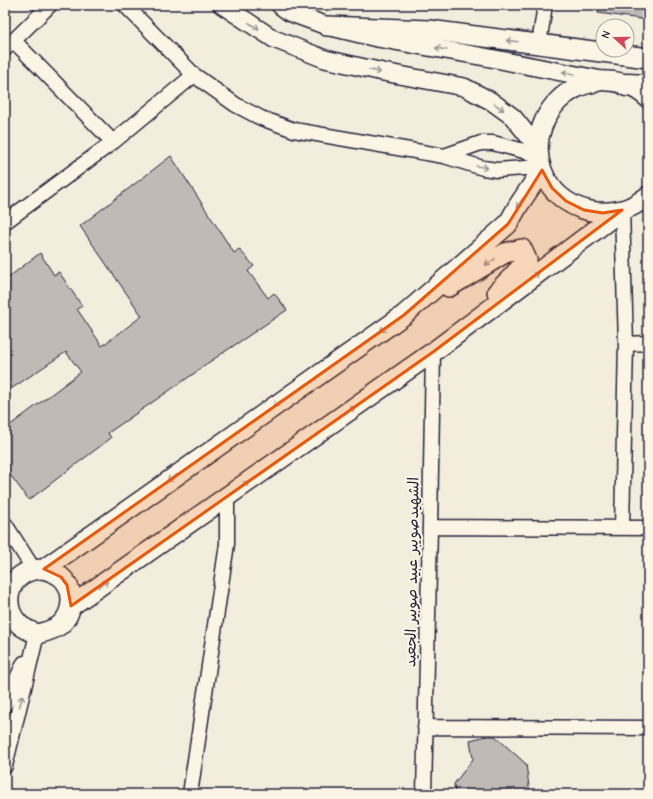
<svg xmlns="http://www.w3.org/2000/svg" width="653" height="799" font-family="'Comic Neue','Playpen Sans Arabic',sans-serif">
  <style>
    .building { fill: #bfbab6; stroke: #22223b }
    .lines { fill: none; stroke-linecap: round; stroke-linejoin: round }
    .minor-casing { stroke: #22223b; stroke-width: 17 }
    .tertiary-casing { stroke: #22223b; stroke-width: 20 }
    .secondary-casing { stroke: #22223b; stroke-width: 22 }
    .primary-casing { stroke: #22223b; stroke-width: 25 }
    .minor { stroke: #fcf5e5; stroke-width: 14 }
    .tertiary { stroke: #fcf5e5; stroke-width: 17 }
    .secondary { stroke: #fcf5e5; stroke-width: 19 }
    .primary { stroke: #fcf5e5; stroke-width: 22 }
    .oneway { stroke: #9a9698 }
    .marked { fill: #e8590c; fill-opacity: 0.2; stroke: #e8590c; stroke-width: 3; stroke-linejoin: round }
    .labels { text-anchor: middle; dominant-baseline: central; stroke-width: 4; stroke-linejoin: round; paint-order: stroke }
    .street-label { font-size: 15px; fill: #22223b; stroke: #fcf5e5 }
  </style>
  <rect width="100%" height="100%" fill="#f3edde"/>
  <filter id="ink" filterUnits="userSpaceOnUse"><feTurbulence type="fractalNoise" baseFrequency=".025" numOctaves="2"/><feDisplacementMap in="SourceGraphic" scale="8" xChannelSelector="R" yChannelSelector="G"/><feConvolveMatrix kernelMatrix="1 2 1 2 8 2 1 2 1" color-interpolation-filters="sRGB"/></filter>
  <g filter="url(#ink)">
    <path class="building" d="M599 5H648V20L598 13Z
      M171 156 234 253 239 249 254 266 248 271 268 298 274 293 287 310 199 369V370L108 433 111 438 29 500 5 468V429L81 372 66 352 5 393V280L40 253 54 275 59 272 82 306 77 309 102 346 142 316 80 226Z
      M487 736H495L526 764 530 794H455L454 784 473 759 470 740Z"/>
    <g class="lines">
      <g class="minor-casing">
        <path id="minor" d="M125 5 194 75 236 105 261 118 294 130 444 156 483 168 497 170 541 167
          M14 41 113 142
          M539 44 545 5
          M5 49 50 5
          M444 156 481 143H493L539 155
          M5 222 113 142 194 75
          M626 344 648 343
          M5 524 34 570
          M430 527 648 528
          M622 528 626 344 622 210
          M5 704 24 663
          M425 727 648 728
          M5 766 37 634
          M190 794 227 544V497
          M424 794 430 527 433 352"/>
      </g>
      <g class="tertiary-casing">
        <path id="tertiary" d="M222 5 274 39 325 59 383 72 464 87 491 101 513 117 538 148
          M280 5 289 12 327 26 377 38 485 57 602 80"/>
      </g>
      <g class="secondary-casing">
        <path id="secondary" d="M327 26 429 30 648 58
          M648 98C638 88 621 81 607 81 603 80 599 81 595 82 580 84 569 90 558 101 548 111 542 123 539 138 532 186 575 222 622 210 631 208 640 202 648 196
          M449 287 505 253 522 249 527 260 512 277 497 292
          M44 569 404 315 508 224 518 206 542 170
          M44 569C50 571 56 573 61 577 75 589 74 613 60 625 54 630 45 632 37 634 31 631 23 629 18 623 4 608 6 583 25 573 31 570 37 569 44 569Z
          M71 606 433 352 622 210"/>
      </g>
      <g class="primary-casing">
        <path id="primary" d="M627 85 648 86"/>
      </g>
      <use href="#minor" class="minor"/>
      <use href="#tertiary" class="tertiary"/>
      <use href="#secondary" class="secondary"/>
      <use href="#primary" class="primary"/>
    </g>
    <defs><path id="oneway-shaft" d="M-6 0H5M1.5-3L5.5 0L1.5 3" fill="none" stroke-width="1.6" stroke-linecap="round" stroke-linejoin="round"/></defs>
    <g class="oneway">
      <use href="#oneway-shaft" transform="translate(254 26) rotate(33)"/>
      <use href="#oneway-shaft" transform="translate(512 41) rotate(-173)"/>
      <use href="#oneway-shaft" transform="translate(441 49) rotate(-170)"/>
      <use href="#oneway-shaft" transform="translate(375 71) rotate(13)"/>
      <use href="#oneway-shaft" transform="translate(568 73) rotate(-169)"/>
      <use href="#oneway-shaft" transform="translate(499 107) rotate(35)"/>
      <use href="#oneway-shaft" transform="translate(482 167) rotate(12)"/>
      <use href="#oneway-shaft" transform="translate(520 203) rotate(123)"/>
      <use href="#oneway-shaft" transform="translate(490 262) rotate(149)"/>
      <use href="#oneway-shaft" transform="translate(534 276) rotate(-37)"/>
      <use href="#oneway-shaft" transform="translate(385 328) rotate(145)"/>
      <use href="#oneway-shaft" transform="translate(278 403) rotate(145)"/>
      <use href="#oneway-shaft" transform="translate(350 410) rotate(-35)"/>
      <use href="#oneway-shaft" transform="translate(172 478) rotate(145)"/>
      <use href="#oneway-shaft" transform="translate(244 485) rotate(-35)"/>
      <use href="#oneway-shaft" transform="translate(103 584) rotate(-35)"/>
      <use href="#oneway-shaft" transform="translate(21 701) rotate(-76)"/>
    </g>
  </g>
  <path class="marked" d="M542 170 552 188 566 201 584 210 603 213 622 210 433 352 71 606 67 585 61 577 44 569 404 315 508 224Z"/>
  <g class="labels">
    <g class="street-label">
      <text transform="translate(412 572) rotate(-89)">الشهيدصويبر عبيد صوبير الجعيد</text>
    </g>
  </g>
  <rect width="653" height="799" fill="none" stroke="#fcf5e5" stroke-width="20"/>
  <rect x="10" y="10" width="633" height="779" fill="none" stroke="#22223b" stroke-width="1.5" filter="url(#ink)"/>
  <g transform="translate(615 38) rotate(291)"><circle r="19" fill="#fcf5e5" stroke="#a5a1a1"/>
  <path d="M0-3L7 15L0 10L-7 15Z" fill="#d1495b"/>
  <text y="-6" font-size="11" font-weight="bold" text-anchor="middle" fill="#22223b">N</text>
  </g>
</svg>
